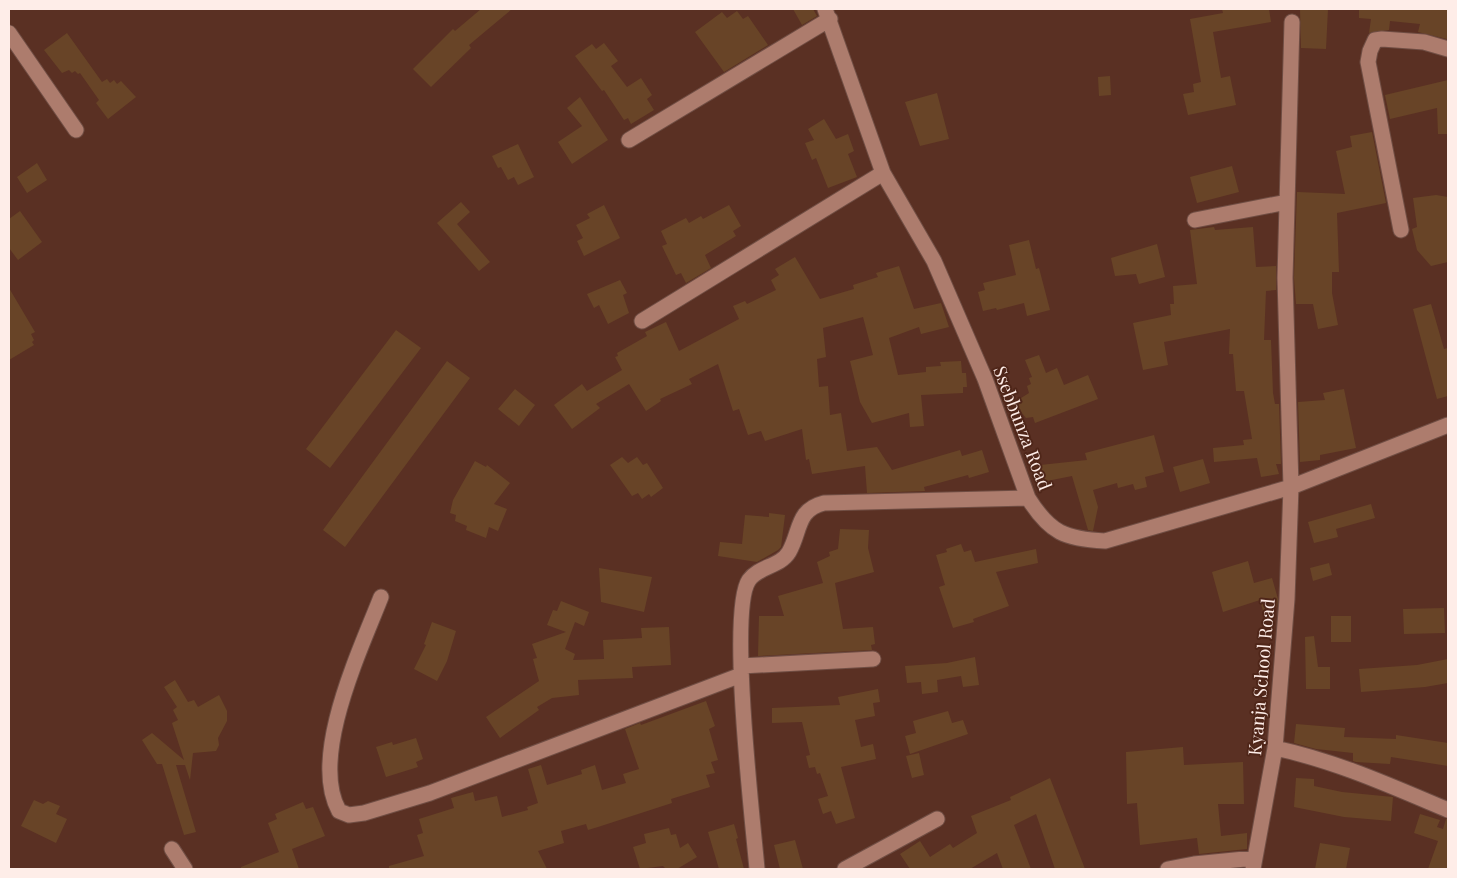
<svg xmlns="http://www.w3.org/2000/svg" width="1457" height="878" font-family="'Playfair Display',serif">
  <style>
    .building { fill: #684427 }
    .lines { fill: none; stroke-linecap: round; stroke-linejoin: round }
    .minor-casing { stroke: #704e44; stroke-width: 17 }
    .minor { stroke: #ad7c6d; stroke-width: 15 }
    .labels { text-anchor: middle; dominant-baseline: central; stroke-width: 4; stroke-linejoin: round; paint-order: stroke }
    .street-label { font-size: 18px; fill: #feede8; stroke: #4f2619 }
  </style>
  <rect width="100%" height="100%" fill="#5a3023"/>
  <path class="building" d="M481 9H512L469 45 471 48 431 87 413 69 453 29 455 31Z
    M793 9H813L817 16 802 25Z
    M1222 9H1269L1271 22 1213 32 1221 78 1230 76 1236 105 1188 115 1183 94 1194 92 1193 84 1201 82 1190 19 1223 13Z
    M1300 9H1328L1326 49 1301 48Z
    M1359 9H1448L1447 39 1418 32 1420 24 1390 21 1389 30 1369 33 1371 19 1359 18Z
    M737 11 743 19 748 16 768 45 724 72 695 32 722 12 727 18Z
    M67 33 102 82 107 79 110 83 114 80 117 84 121 81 136 97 108 119 96 103 99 100 80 73 78 74 75 71 72 73 69 70 62 73 44 50Z
    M604 43 618 61 611 66 627 87 641 78 652 95 647 99 654 110 631 124 628 118 624 120 604 90 602 91 575 56 592 44 596 49Z
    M1110 76 1111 95 1099 96 1098 77Z
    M1448 80V134H1438L1437 108 1390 119 1385 95Z
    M937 93 949 139 920 146 905 102Z
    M580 97 608 140 572 164 558 142 582 126 567 108Z
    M824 119 836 139 848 134 854 151 848 154 857 177 828 188 816 158 812 160 805 143 814 140 808 129Z
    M1372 132 1386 203 1337 213 1339 272H1332V293L1338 325 1318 329 1313 304H1296L1294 278 1297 192 1345 194 1336 151 1352 147 1350 136Z
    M518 144 534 177 518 185 514 177 508 180 501 167 498 168 492 156Z
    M37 163 47 180 27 193 17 177Z
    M1232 166 1239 192 1197 203 1190 177Z
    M1436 195 1448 197V262L1431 266 1417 250 1412 229 1417 227 1413 198Z
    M461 202 470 212 457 224 490 262 479 271 437 223Z
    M604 205 620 238 584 256 577 241 583 238 576 225 590 218 587 214Z
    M729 205 741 226 733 231 736 236 705 255 711 268 686 283 681 273 676 275 662 246 667 244 661 231 686 218 689 223 701 216 703 219Z
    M20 211 42 242 18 260 9 248V219Z
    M1214 227 1215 230 1253 227 1256 267 1276 266V290L1266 291 1264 340H1271L1273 393 1275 404H1279L1281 464H1276L1279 474 1261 477 1257 458 1214 462 1213 448 1244 445 1243 440 1252 439 1244 391H1236L1233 354H1229L1230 329 1164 342 1168 365 1143 370 1133 323 1171 315 1170 304H1174L1173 286 1197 284 1190 230Z
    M1029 240 1036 269 1039 268 1050 310 1027 316 1024 303 997 310 996 308 983 311 978 292 985 290 983 283 1016 275 1009 245Z
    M1157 244 1165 277 1139 284 1136 274 1115 276 1111 258Z
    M795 257 820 299 854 289 853 285 878 277 876 273 899 266 914 309 941 303 949 327 921 334 919 327 889 338 898 375 926 372V367L941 366 940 362 961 361 962 373H966L967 387H963V393L921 395 924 426 910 427 909 413 872 423 860 402 850 361 873 355 863 317 823 328 826 357 817 359 819 387 828 386 830 415 841 413 847 451 877 447 892 470 960 450 962 456 982 450 989 472 969 478 968 475 924 487 925 491 867 493 865 466 812 474 809 459 806 460 802 429 765 441 761 431 748 435 739 409 733 411 718 364 689 379 692 384 660 399 661 401 646 411 629 384 596 404 600 408 572 429 554 405 582 384 587 391 622 370 615 357 618 356 617 353 647 336 645 332 666 322 679 351 739 319 733 306 745 301 747 304 776 290 771 280 779 275 775 269Z
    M620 280 627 293 623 295 629 313 608 324 599 305 594 308 587 294Z
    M9 288 35 332 31 334 34 340 32 342 34 345 9 360Z
    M1431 304 1444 349 1448 348V396L1437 399 1413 309Z
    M396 330 421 348 330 468 306 449Z
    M1039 355 1046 373 1057 368 1064 385 1088 375 1098 399 1035 423 1033 417 1026 418 1018 408V400L1029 393 1027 386 1031 384 1029 378 1032 377 1025 360Z
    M447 361 470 378 345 547 323 530Z
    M515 389 535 405 519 426 498 409Z
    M1344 389 1356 448 1320 455V460L1300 462 1298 402 1325 400 1323 393Z
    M1154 435 1164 472 1145 477 1147 487 1135 490 1133 484 1118 488 1117 483 1093 490 1098 507 1093 531 1088 530 1072 476 1037 483 1031 466 1087 460 1085 453Z
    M622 457 628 463 637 457 643 465 647 463 663 488 651 497 649 494 642 499 638 493 632 496 610 465Z
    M1203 459 1210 483 1180 492 1173 467Z
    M475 461 486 467 487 465 510 483 494 504 507 509 498 531 489 527 486 538 466 530 467 526 455 521 456 515 450 513 453 500Z
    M1371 504 1375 518 1336 529 1338 537 1314 543 1308 522Z
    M769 513 785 515 781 547 778 550 757 562 718 556 720 542 742 544 745 515 769 517Z
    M840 529 869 530 868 548 874 572 835 583 843 629 873 627 875 644 871 645 872 650 758 656 759 616H784L778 596 823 583 817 562 830 556 829 552 838 549Z
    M961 544 964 552 971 550 975 562 1036 549 1038 563 996 572 1009 606 973 619 974 622 953 628 939 587 945 585 936 555 947 552 946 549Z
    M1248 561 1254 583 1272 578 1278 599 1277 607 1263 611 1260 600 1223 612 1212 572Z
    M1329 563 1332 575 1313 581 1310 568Z
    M599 568 652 577 644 612 601 602Z
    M561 601 589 612 584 626 575 622 565 649 575 654 573 660 604 659 603 640 642 638 641 628 669 627 671 665 632 667 633 678 578 680 579 695 552 698 537 707 539 710 500 738 486 717 539 681 533 659 537 658 532 644 566 632 547 625 553 610 557 611Z
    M1444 608 1445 633 1404 634 1403 609Z
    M1331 616H1351V642H1331Z
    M432 622 456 631 447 661 437 681 414 669 426 645 424 644Z
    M1314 636 1318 667H1330V689H1306L1305 637Z
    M975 657 979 685 963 687 961 676 937 680 938 692 922 694 921 682 907 683 905 666 947 663Z
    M1448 659V683L1425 687 1361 692 1359 669 1417 665Z
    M175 680 188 702 194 700 198 707 219 695 227 711V721L218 738 219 745 216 751 193 753 190 780 185 765H176L196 832 184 835 162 764H157L142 740 152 733 184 760 172 723 178 720 173 710 177 707 164 687Z
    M878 689 880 702 873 703 875 716 855 720 861 747 873 744 876 759 841 767 855 818 836 824 831 811 823 814 818 799 828 796 820 773 817 774 815 767 809 768 806 756 810 755 802 722 772 723V708L840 705 838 697Z
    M706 701 715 726 709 729 718 760 711 762 715 773 706 775 710 787 671 799 672 803 598 827 588 830 586 824 561 831 564 843 538 851 547 869H389V866L424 856 417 835 423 833 419 819 454 808 451 798 473 792 475 801 497 796 502 817 528 810 527 807 538 803 528 769 541 765 547 785 582 774 581 770 595 765 602 790 626 783 623 774 639 769 625 729 640 723 641 725Z
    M948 711 952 723 963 720 968 734 910 754 905 736 916 733 913 721Z
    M1296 724 1345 728 1344 737 1396 739V735L1448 743V766L1391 757 1390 764 1356 762 1353 761V753L1316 749 1294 743Z
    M416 738 423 759 416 762 418 767 386 777 376 747 392 742 393 745Z
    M1183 747 1184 765 1243 762 1244 804H1218L1221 836 1247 833V849L1199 854 1197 838 1140 845 1137 803 1127 804 1126 752Z
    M919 753 924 775 912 778 906 756Z
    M1050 778 1085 869H1055L1036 814 1014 825 1031 869H1003L997 853 970 869H910L900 854 920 841 930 857 950 844 953 848 977 833 971 816 1011 800 1010 797Z
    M1296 778 1314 779V786L1342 792 1393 797 1391 821 1344 817 1294 807Z
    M34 800 43 804 48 801 60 806 56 814 67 819 56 843 21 826Z
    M303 802 306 809 313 807 325 836 292 849 299 869H241V867L279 852 268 823 277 819 275 814Z
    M1420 814 1440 820 1437 827 1443 829 1446 819H1448V869H1428L1438 841 1414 833Z
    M734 824 738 838 736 839 744 869H719L708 832Z
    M669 828 671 835 676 834 680 848 688 843 697 857 677 869H666L663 866 640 869 633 847 646 843 644 834Z
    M795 840 803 869H780L774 845Z
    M1320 843 1350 848 1346 869H1315Z"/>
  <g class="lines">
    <g class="minor-casing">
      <path id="minor" d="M825 9 883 173 934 261 985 379 1028 498C1050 533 1065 539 1105 541L1291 487 1448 425
        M9 33 76 130
        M629 140 830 19
        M1195 220 1287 202
        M1401 230 1368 62 1370 51 1375 40 1382 39 1424 42 1448 49
        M642 321 883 173
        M381 597C360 651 309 757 339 811L349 815 364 813 430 793 741 675
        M741 666 873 659
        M1275 748C1336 761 1391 786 1448 810
        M172 849 185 869
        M757 869C753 822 728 610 749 580 759 566 780 567 789 552 801 531 796 510 824 503L1028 498
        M845 869 937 819
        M1168 869 1194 864 1255 858
        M1253 869 1275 748 1287 599 1291 487 1285 278 1292 22"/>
    </g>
    <use href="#minor" class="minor"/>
  </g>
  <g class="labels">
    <g class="street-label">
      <text transform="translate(1023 428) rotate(69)">Ssebbunza Road</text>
      <text transform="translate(1261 677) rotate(-85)">Kyanja School Road</text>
    </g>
  </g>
  <rect width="1457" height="878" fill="none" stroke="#feede8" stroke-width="20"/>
</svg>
